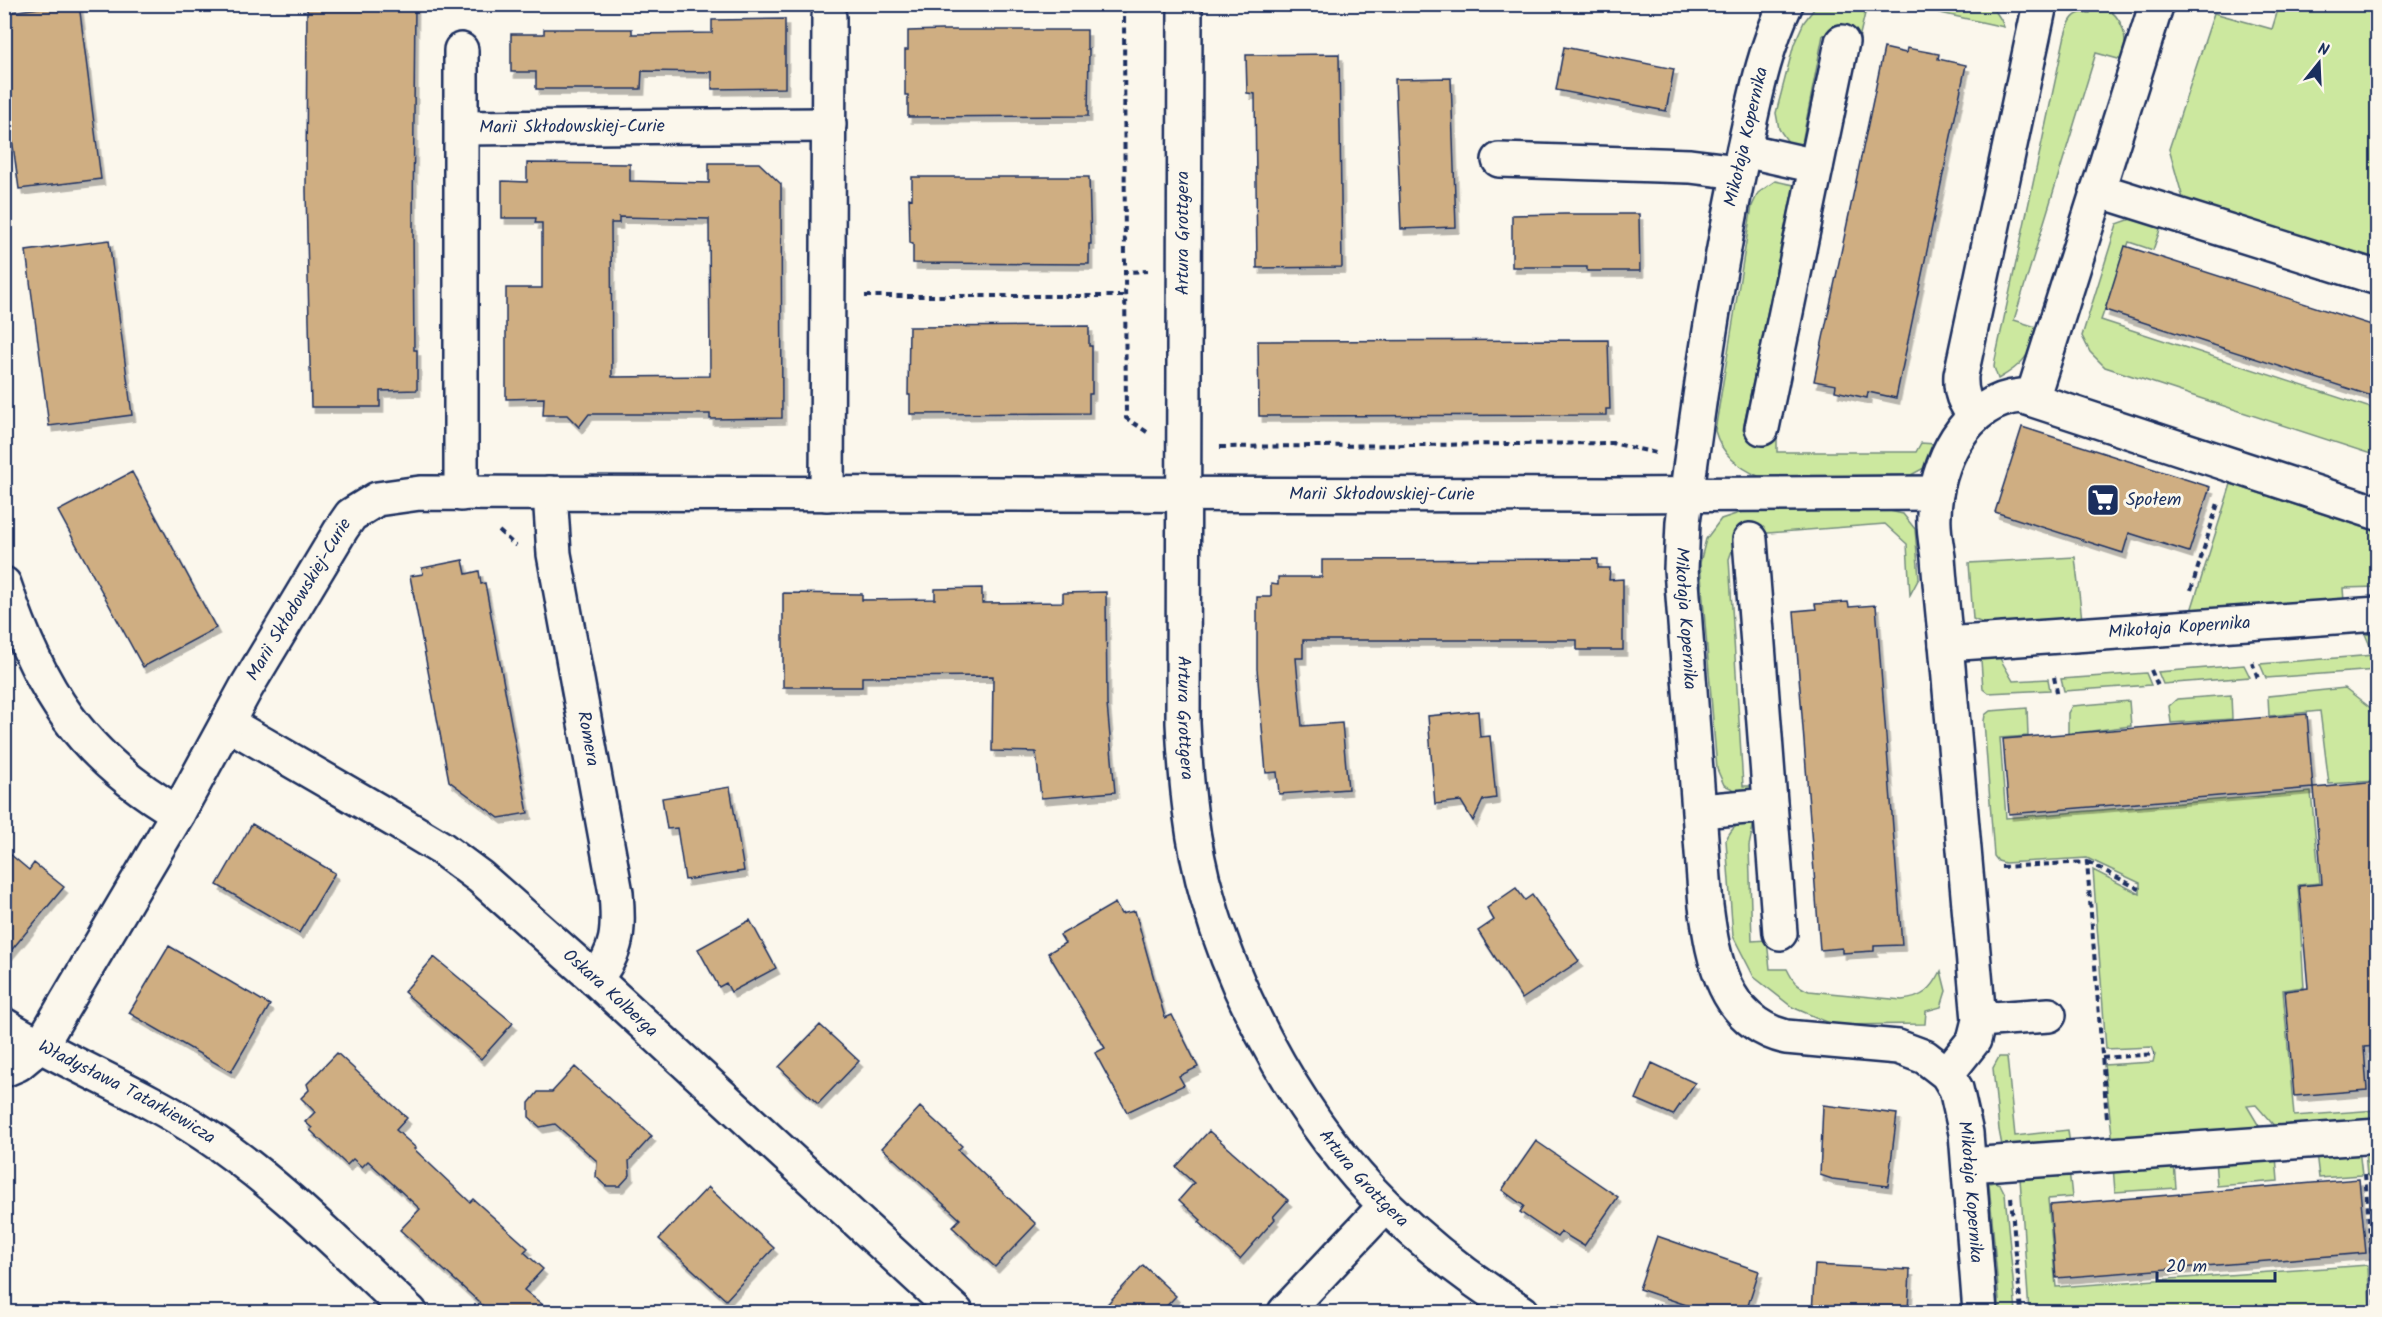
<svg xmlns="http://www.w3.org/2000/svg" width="2382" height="1317" font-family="Kalam,sans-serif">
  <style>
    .green { fill: #cce89f; stroke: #748c7e; stroke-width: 1.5 }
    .building { fill: #cfae82; stroke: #1b2f5e; stroke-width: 1.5; fill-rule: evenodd; filter: url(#shadow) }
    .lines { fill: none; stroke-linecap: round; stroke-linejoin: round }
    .minor-casing { stroke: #1b2f5e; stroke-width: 38 }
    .path { stroke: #1b2f5e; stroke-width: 4; stroke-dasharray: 6 4.5; stroke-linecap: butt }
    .minor { stroke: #fbf7ec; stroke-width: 33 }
    .labels { text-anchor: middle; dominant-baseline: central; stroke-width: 6; stroke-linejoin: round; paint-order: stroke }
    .street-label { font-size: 18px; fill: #1b2f5e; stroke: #fbf7ec }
    .poi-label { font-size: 18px; fill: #1b2f5e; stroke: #fbf7ec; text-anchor: start }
  </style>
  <defs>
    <filter id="shadow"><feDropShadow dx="3.5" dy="6" stdDeviation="0" flood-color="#0004"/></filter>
  </defs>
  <rect width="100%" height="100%" fill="#fbf7ec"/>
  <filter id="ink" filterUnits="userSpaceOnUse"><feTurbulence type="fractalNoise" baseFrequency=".0167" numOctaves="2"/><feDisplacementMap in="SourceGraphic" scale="12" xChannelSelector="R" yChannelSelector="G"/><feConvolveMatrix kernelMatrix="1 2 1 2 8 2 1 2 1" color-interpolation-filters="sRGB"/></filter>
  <g filter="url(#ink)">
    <path class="green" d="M1957 4 1958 6C1981 4 1995 1 2004 27L1904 5Z
      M1817 5H1867L1858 43 1823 35 1801 148 1788 142 1779 129 1776 113 1794 44 1804 22Z
      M2092 5H2102C2124 17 2129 38 2122 60L2096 53 2014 320 2039 328C2029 356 2024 364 1998 379L1994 367 1995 360 2065 35C2069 21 2074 10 2090 13Z
      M2249 5H2377V263L2184 202 2169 149 2214 13 2272 29 2277 13Z
      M1775 181 1794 185 1743 430 1777 437V452H1916L1921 443 1935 444 1924 468 1911 475 1760 477C1738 467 1722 455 1715 431L1752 206 1758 193Z
      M2131 219 2161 227 2153 250 2129 242 2101 320 2377 410V456L2105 367 2090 352 2082 336 2117 224Z
      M2231 484 2377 532V587L2343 588 2344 601 2191 611Z
      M1748 510H1885L1903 514 1915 529 1919 578 1910 595 1907 544 1885 524 1743 535 1734 545 1729 559 1743 786H1756L1757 791H1737L1724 785 1717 769 1700 563 1706 539 1721 519Z
      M2075 557 2082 620 1992 627 1973 619 1969 563Z
      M2365 634 2373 635 2377 670 2266 678 2260 664 2374 655Z
      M1998 655 2013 681 2048 679 2050 690 1988 693 1983 689 1981 660 1983 656Z
      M2244 665 2250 677 2163 684 2158 672Z
      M2146 673 2151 685 2064 691 2061 679Z
      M2345 688 2377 713V781L2329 784 2320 711 2269 716 2268 696Z
      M2231 695 2232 719 2171 723 2169 706 2177 699Z
      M2129 701 2131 726 2068 734V713L2072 706Z
      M2027 708 2028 736 2000 738 2006 818 2311 792 2320 883 2298 885 2304 987 2283 990 2294 1116 2377 1110V1121L2277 1129 2256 1105 2247 1106 2262 1131 2113 1143 2104 1065 2153 1062 2155 1054 2152 1047 2106 1049 2093 870 2140 894V883L2087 858 2005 863 1998 861 1994 856 1984 721 1985 715 1990 711Z
      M1754 822 1749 846 1752 941 1767 940 1770 969H1787C1793 981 1796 986 1809 991L1902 1000C1923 998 1932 989 1941 971L1946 991 1941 1007 1926 1011 1925 1024 1834 1025 1792 1007 1754 977 1733 936 1726 840C1733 825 1738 823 1754 822Z
      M1999 1057H2007L2015 1136 2068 1130 2070 1145 2003 1151 1999 1130 1993 1068Z
      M2359 1149 2362 1175 2319 1178 2316 1152Z
      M2365 1152 2377 1159V1301L2371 1177 2367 1175Z
      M2276 1156 2278 1181 2217 1186 2215 1160Z
      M2174 1163 2176 1188 2115 1192 2113 1166Z
      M2069 1170 2072 1197 2048 1199 2056 1287 2368 1265 2370 1312H2029L2020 1178 2027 1171Z
      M1994 1182 2000 1184 2005 1194 2016 1312H2000L1989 1183Z"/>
    <path class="building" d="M68 4H79L101 179 19 189 4 80V13Z
      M307 4H415L413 226 414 350H417V390L380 391V407H311L306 191Z
      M785 19V88L712 89V72L642 71 641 89H536V72H511V34H544V29H632V34L712 33V20Z
      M942 30H1087V49H1089L1088 116 908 117V95H905V50H908V31Z
      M1564 47 1674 69 1666 111 1556 90Z
      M1884 48 1906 53 1907 48 1939 54 1938 59 1966 65 1896 398 1868 392 1867 398 1835 391 1836 385 1814 381Z
      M1339 54 1342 267 1257 268 1255 94 1247 93 1246 55Z
      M1451 78 1456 227 1401 229 1395 79Z
      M527 163 630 164V181L709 183V163H759L781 184 782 418 710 419V414H589L579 427 567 415H543L544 398 506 399V288H542V223H535L536 218H502V181L527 182ZM619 217 709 219 710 376 612 377 611 223H619Z
      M912 177H1089L1091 244H1089V264L913 263V244L910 243 909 198 912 199Z
      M1565 214H1639L1640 271H1587V267H1512V215Z
      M109 240 132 415 49 426 26 251Z
      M2125 246 2378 327V398L2105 310Z
      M1089 326V346H1092V394H1089V413L910 414V395H908L909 327Z
      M1608 340 1610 409H1606V415L1259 416 1258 341Z
      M2022 427 2210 487 2189 552 2129 533 2123 553 1995 512Z
      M132 472 216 628 143 667 58 511Z
      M1598 559V568H1610L1609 580 1623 579V650H1577V640H1303V658H1296L1302 726 1342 723 1348 789 1279 794 1277 772 1266 773 1257 669V597H1271V584L1278 585V577H1322V560Z
      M463 560 466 574 479 571 481 584 485 583 528 813 499 818 449 781 410 576 423 574 422 568Z
      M982 588V603L1063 602V593L1106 592 1107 704 1115 792 1041 798 1036 752 992 751 993 676 862 677V687H783V593L862 594V600L935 599V589Z
      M1848 602 1849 607 1876 605 1902 945 1874 946V951L1842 953V948L1820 950 1794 611 1816 609 1815 604Z
      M1478 711 1480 737 1490 736 1496 798 1483 800 1473 821 1461 801 1435 804 1428 716Z
      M2307 714 2313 788 2009 814 2003 739Z
      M2378 782V986H2374L2378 1046 2364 1047 2367 1090 2294 1096 2285 991 2308 988 2299 886 2322 884 2314 788Z
      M730 787 744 871 685 880 677 828 667 829 662 798Z
      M252 824 335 873 299 933 217 885Z
      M4 849 29 870 34 863 64 887 4 959Z
      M1516 888 1525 900 1532 895 1579 961 1522 999 1478 931 1494 920 1487 908Z
      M1115 903 1121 914 1135 911 1165 1018 1172 1015 1198 1067 1179 1076 1184 1085 1127 1112 1095 1053 1105 1048 1048 953 1065 943 1060 935Z
      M750 920 776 968 731 992 726 983 719 987 698 949Z
      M169 946 270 1005 231 1072 129 1013Z
      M434 957 513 1023 481 1059 404 992Z
      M820 1025 859 1061 818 1104 779 1067Z
      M337 1053 407 1118 396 1130 416 1148 414 1149 470 1202 473 1199 528 1248 524 1252 543 1269 524 1290 552 1312H490L400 1230 420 1209 368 1161 362 1167 353 1159 347 1165 310 1130 312 1128 305 1122 315 1112 301 1098 309 1090 307 1084Z
      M1652 1063 1695 1083 1673 1115 1636 1099Z
      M575 1067 652 1136 629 1161 630 1175 620 1186H606L596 1177 597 1161 555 1124 540 1127 529 1117V1103L538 1092H552Z
      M1823 1105 1897 1114 1888 1186 1832 1179 1820 1175Z
      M920 1107 962 1146 958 1150 1036 1224 995 1267 952 1227 960 1219 882 1148Z
      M1209 1131 1288 1200 1273 1217 1275 1219 1240 1259 1199 1222 1201 1220 1179 1200 1194 1183 1176 1167Z
      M1536 1141 1618 1197 1584 1246 1561 1232 1557 1237 1520 1212 1524 1206 1502 1190Z
      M2359 1179 2366 1253 2056 1278 2050 1205Z
      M708 1187 774 1248 726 1300 659 1239Z
      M1657 1236 1759 1271 1746 1312H1707L1639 1289Z
      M1143 1265 1176 1296 1161 1312H1100Z
      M1815 1265 1910 1270 1908 1312H1812Z"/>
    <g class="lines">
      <g class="minor-casing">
        <g id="minor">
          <path id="s1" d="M1185 4 1183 723C1186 782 1191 842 1208 899 1238 1005 1307 1129 1386 1206 1428 1247 1473 1282 1522 1312"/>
          <path id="s2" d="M1786 4C1764 50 1755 99 1744 148 1717 271 1699 397 1683 522L1681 569 1706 906C1713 960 1724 1022 1786 1037L1898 1047 1925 1057 1947 1074 1956 1089 1966 1133 1980 1312"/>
          <path id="s3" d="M462 128 829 125"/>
          <path d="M1744 150 1816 166"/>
          <path d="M1499 160 1690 166 1738 172"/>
          <path d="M2098 190 2378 278"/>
          <path d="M2032 399 2156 6 2152 4"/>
          <path d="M1975 416C1964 402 1960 393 1961 375L2040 4"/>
          <path d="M1762 428 1842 42"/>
          <path id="s4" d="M550 493 554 554 616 893C619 928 619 951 595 979"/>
          <path d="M461 494V50"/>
          <path d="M827 494 829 17"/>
          <path id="s5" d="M2378 513 2021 396C1965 400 1935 465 1934 515 1933 529 1936 543 1938 557 1940 586 1943 615 1946 644L2378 614"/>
          <path d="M1750 540 1780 933"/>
          <path d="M4 584C39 689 80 756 178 813"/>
          <path d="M1946 644 1979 1020 1974 1040 1947 1074"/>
          <path id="s6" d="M227 723 396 821 441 848 480 877 595 979 956 1312"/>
          <path d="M1700 811 1770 805"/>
          <path d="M1979 1020 2049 1015"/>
          <path id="s7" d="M4 1025C69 1065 141 1092 204 1134 280 1184 344 1251 410 1312"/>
          <path id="s8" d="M4 1070 18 1064 41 1045 178 813 246 688 342 528 351 515 377 499 420 493 1613 495 1936 493"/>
          <path d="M1969 1165 2378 1136"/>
          <path d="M1285 1312 1385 1206"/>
        </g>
      </g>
      <path class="path" d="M862 5 1124 6 1125 272
        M865 296H1125
        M1147 432 1126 418 1125 272 1148 271
        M1220 447 1612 443 1656 453
        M499 531 516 546
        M2191 590 2219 500
        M2252 662 2259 681
        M2151 670 2159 688
        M2054 677 2058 697
        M2088 862 2141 890
        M2001 867 2087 862 2107 1119
        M2102 1058 2155 1054
        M2365 1174 2376 1312
        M2011 1197 2021 1312
        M1559 1304 1574 1312"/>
      <use href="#minor" class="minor"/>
    </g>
  </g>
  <defs>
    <g id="supermarket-square" transform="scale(1.725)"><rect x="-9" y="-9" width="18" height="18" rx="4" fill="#1b2f5e" stroke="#fbf7ec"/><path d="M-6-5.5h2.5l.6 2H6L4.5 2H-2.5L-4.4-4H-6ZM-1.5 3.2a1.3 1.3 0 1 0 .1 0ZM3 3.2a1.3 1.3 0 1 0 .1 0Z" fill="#fff"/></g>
  </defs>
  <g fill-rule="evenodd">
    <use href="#supermarket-square" x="2103" y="500"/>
  </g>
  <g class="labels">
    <g class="street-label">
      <text stroke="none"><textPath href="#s3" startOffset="110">Marii Skłodowskiej-Curie</textPath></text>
      <text transform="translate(1747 137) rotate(-77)">Mikołaja Kopernika</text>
      <text transform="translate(1183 233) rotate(-90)">Artura Grottgera</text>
      <text stroke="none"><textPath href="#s8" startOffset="1695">Marii Skłodowskiej-Curie</textPath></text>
      <text stroke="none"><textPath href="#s8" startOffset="560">Marii Skłodowskiej-Curie</textPath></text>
      <text stroke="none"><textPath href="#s2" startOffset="626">Mikołaja Kopernika</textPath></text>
      <text stroke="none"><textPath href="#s5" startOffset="900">Mikołaja Kopernika</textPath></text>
      <text stroke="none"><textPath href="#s1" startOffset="714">Artura Grottgera</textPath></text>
      <text stroke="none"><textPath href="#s4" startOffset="249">Romera</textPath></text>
      <text stroke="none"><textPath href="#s6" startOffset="471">Oskara Kolberga</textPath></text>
      <text stroke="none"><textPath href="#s7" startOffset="140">Władysława Tatarkiewicza</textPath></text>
      <text stroke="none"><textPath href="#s1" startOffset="1220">Artura Grottgera</textPath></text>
      <text stroke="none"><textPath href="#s2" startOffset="1370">Mikołaja Kopernika</textPath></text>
    </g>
    <g class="poi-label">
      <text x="2126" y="500">Społem</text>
    </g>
  </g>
  <rect width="2382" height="1317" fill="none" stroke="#fbf7ec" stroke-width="24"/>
  <rect x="12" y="12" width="2358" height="1293" fill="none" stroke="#1b2f5e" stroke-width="2" filter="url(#ink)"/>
  <g transform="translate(2319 63) rotate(18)" stroke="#fbf7ec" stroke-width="4.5" paint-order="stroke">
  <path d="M0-4.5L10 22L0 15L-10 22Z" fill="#1b2f5e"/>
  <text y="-9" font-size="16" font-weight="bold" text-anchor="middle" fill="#1b2f5e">N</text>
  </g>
  <path d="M2157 1272v9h118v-9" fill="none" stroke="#1b2f5e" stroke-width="3"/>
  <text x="2166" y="1272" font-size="18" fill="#1b2f5e" stroke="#fbf7ec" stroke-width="4.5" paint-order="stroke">20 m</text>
</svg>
